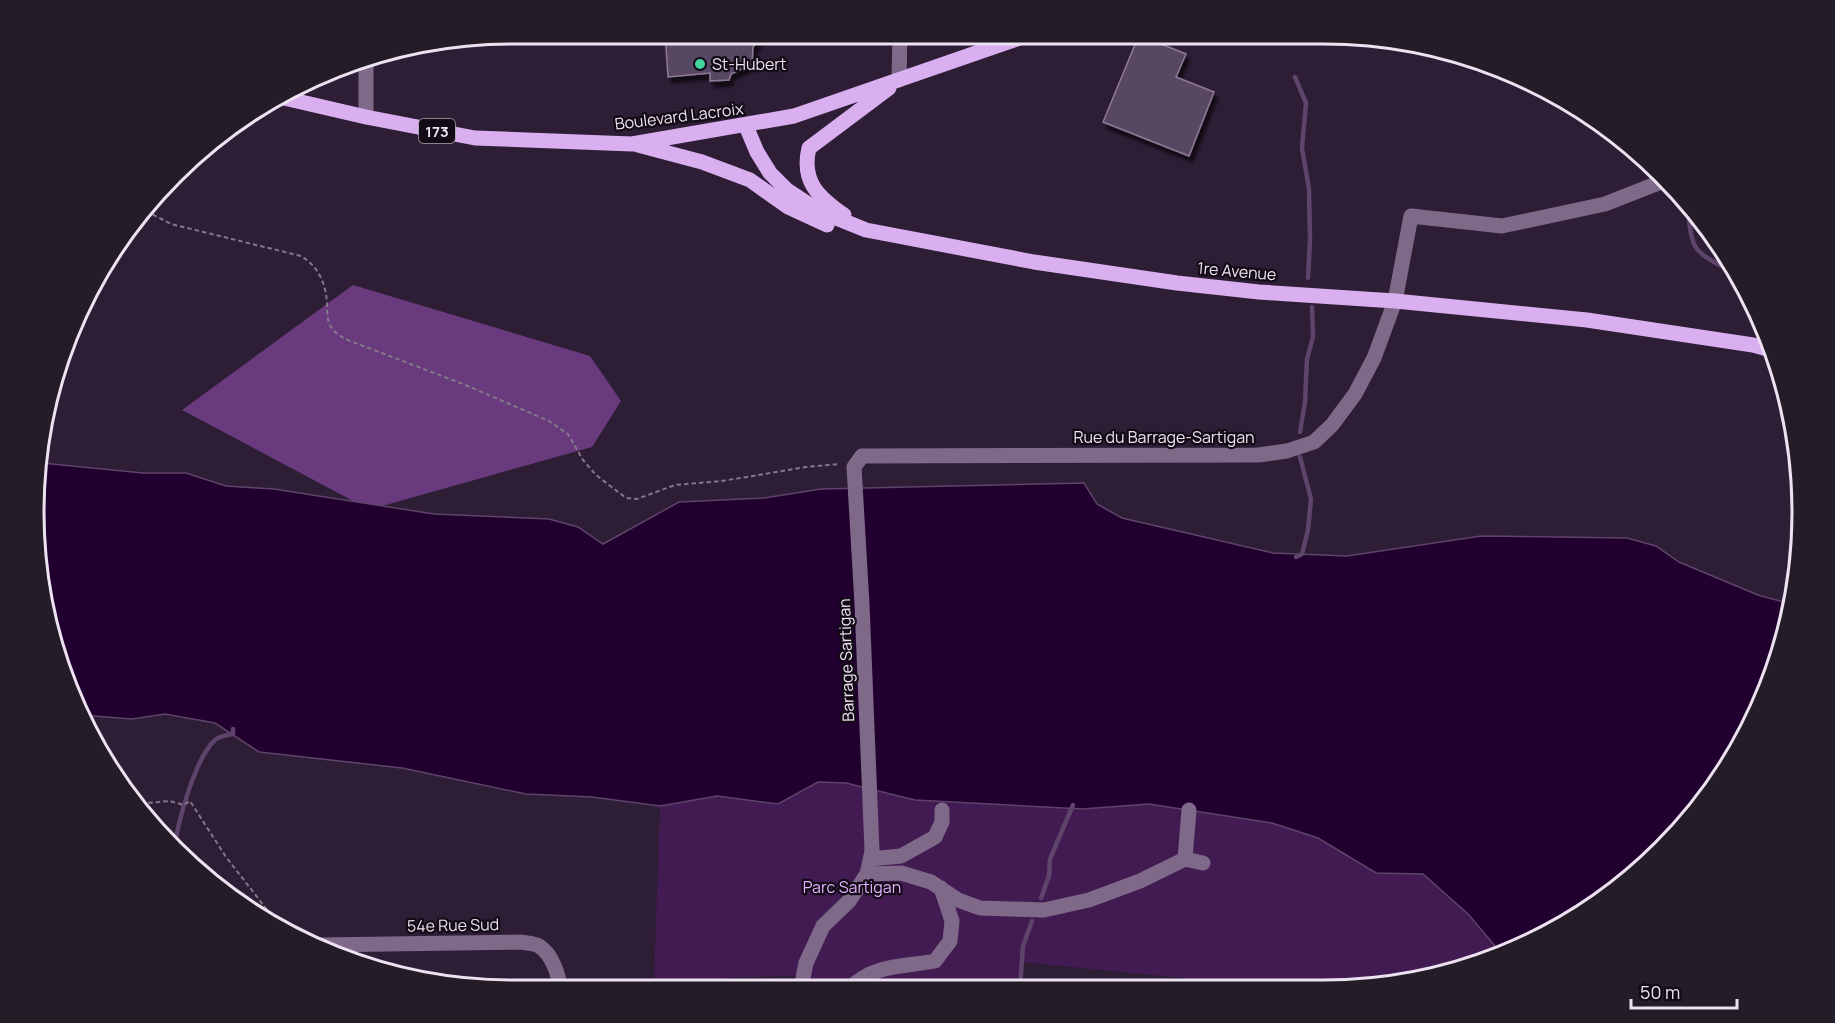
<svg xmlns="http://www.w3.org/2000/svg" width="1835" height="1023" font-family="Manrope,sans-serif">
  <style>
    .green { fill: #421b53 }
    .forest { fill: #693b7e }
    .water { fill: #21002f; stroke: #5e446a; stroke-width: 1.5 }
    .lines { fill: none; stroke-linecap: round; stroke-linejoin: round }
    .stream { stroke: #5e446a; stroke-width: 4.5 }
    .building { fill: #594762; stroke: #8d7a97; stroke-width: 1.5; filter: url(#shadow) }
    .path { stroke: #85778b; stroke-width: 2; stroke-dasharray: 4.5 3; stroke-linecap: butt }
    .minor { stroke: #7e6a88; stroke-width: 15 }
    .major { stroke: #d9afef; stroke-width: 15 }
    .poi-dot { fill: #45d49f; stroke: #120b15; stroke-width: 2 }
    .labels { text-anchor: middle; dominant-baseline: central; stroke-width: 4.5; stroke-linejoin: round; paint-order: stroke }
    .shield { fill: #120b15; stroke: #aba2b0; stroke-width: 1.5 }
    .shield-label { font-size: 15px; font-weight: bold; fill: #ede2f2 }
    .poi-label { font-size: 16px; fill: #ede2f2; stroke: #120b15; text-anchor: start }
    .street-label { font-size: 16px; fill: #ede2f2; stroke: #120b15 }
    .park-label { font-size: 16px; fill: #e5b1fe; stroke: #120b15 }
    .rim { fill: none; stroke: #ede2f2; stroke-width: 3 }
  </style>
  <defs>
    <filter id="shadow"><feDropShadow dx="3.5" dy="6" stdDeviation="1.5" flood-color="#0009"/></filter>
  </defs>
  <rect width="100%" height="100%" fill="#2d1d35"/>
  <path class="green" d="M817 782 846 783 915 800 1071 809 1149 804 1272 823 1318 838 1376 873 1423 874 1468 914 1501 953 1478 964 1386 986H1264L1022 962 1020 987 801 988 803 975 654 981 660 806 717 796 778 804Z"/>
  <path class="forest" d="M353 285 590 356 621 401 592 447 382 506 355 502 182 410Z"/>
  <path class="water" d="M42 463 143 473H186L226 486 274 489 434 514 549 519 578 527 603 544 679 502 764 498 821 489 1084 483 1097 504 1122 518 1273 553 1347 556 1481 536 1627 538 1656 546 1679 562 1758 595 1791 604 1776 666 1738 751 1662 850 1589 910 1501 953 1468 914 1423 874 1376 873 1318 838 1272 823 1149 804 1082 809 915 800 846 783 818 782 778 804 717 796 660 806 592 797 526 794 402 768 259 752 215 723 165 714 132 719 82 715 69 694 34 542Z"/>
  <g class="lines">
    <path class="stream" d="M1295 77 1306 103 1302 148 1309 189 1310 240 1308 278
      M1688 204C1689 217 1689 234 1695 246 1701 257 1724 268 1735 271
      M1300 432 1305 402 1307 359 1313 337 1312 307
      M1296 557 1302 554 1308 530 1311 499 1300 457
      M175 846C178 820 196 757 215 740 219 736 227 735 233 734V729
      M1041 898 1049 876 1050 859 1073 805
      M1020 987 1023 946 1032 921"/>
  </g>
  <path class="building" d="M665 33H763L753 47 752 64 731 74 729 80 710 81V73L668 77Z
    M1139 35 1186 54 1176 77 1214 92 1189 156 1103 122Z"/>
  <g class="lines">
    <path class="path" d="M146 211 171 224 301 256C319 267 326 284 327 304 327 310 327 318 329 323 332 331 339 335 345 339L463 384 549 421 568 434 583 460 596 475 626 498 637 499 675 485 722 481 806 467 839 464
      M133 798 144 803
      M148 822 145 803 170 801 184 805 190 801 226 857 275 920 306 937"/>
    <path class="minor" d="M899 80 900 33
      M366 117V57
      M870 859 901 856 935 837 942 822V810
      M1185 859 1189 810
      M867 874 901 873 931 882 958 900 980 908 1044 910 1089 900 1140 881 1185 859 1203 863
      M319 945 520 942C526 943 535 943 539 946 552 954 559 975 560 989
      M801 988 806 963 823 926 849 901 867 874 872 851 862 604 854 467 862 456 1258 455 1287 451 1314 442 1332 425 1355 394 1374 358 1395 301 1411 216 1502 226 1605 204 1666 180
      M850 988C874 964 903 967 935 961L950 941 952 921 941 888"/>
    <path class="major" d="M284 98 366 117 475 138 632 144 794 116 1031 34
      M746 126 757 152 770 173 787 190 819 211 866 230 1034 262 1177 283 1259 292 1395 301 1587 320 1753 345 1771 350
      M638 145 702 162 750 180 788 207 827 225
      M844 215C818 197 801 181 809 148L889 88"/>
  </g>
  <circle class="poi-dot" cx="700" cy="64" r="6"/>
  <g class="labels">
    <rect class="shield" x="419" y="119" width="36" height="24" rx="4.5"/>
    <g class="shield-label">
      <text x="437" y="131">173</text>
    </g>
    <g class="poi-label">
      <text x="712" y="64">St-Hubert</text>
    </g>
    <g class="street-label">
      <text transform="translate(679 116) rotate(-7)">Boulevard Lacroix</text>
      <text transform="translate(1237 271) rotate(5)">1re Avenue</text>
      <text x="1164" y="437">Rue du Barrage-Sartigan</text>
      <text transform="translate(846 660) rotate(-92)">Barrage Sartigan</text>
      <text transform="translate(453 925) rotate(-1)">54e Rue Sud</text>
    </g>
    <g class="park-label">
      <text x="852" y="887">Parc Sartigan</text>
    </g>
  </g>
  <path d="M0 0H1835V1023H0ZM512 44H1324A468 468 0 0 1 1792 512V512A468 468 0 0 1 1324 980H512A468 468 0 0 1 44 512V512A468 468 0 0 1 512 44Z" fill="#241c27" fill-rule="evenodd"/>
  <path class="rim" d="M512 44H1324A468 468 0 0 1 1792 512V512A468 468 0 0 1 1324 980H512A468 468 0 0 1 44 512V512A468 468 0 0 1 512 44Z"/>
  <path d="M1631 999v9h106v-9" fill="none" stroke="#ede2f2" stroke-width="3"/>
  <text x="1640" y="999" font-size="18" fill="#ede2f2" stroke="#120b15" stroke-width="4.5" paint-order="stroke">50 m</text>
</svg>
